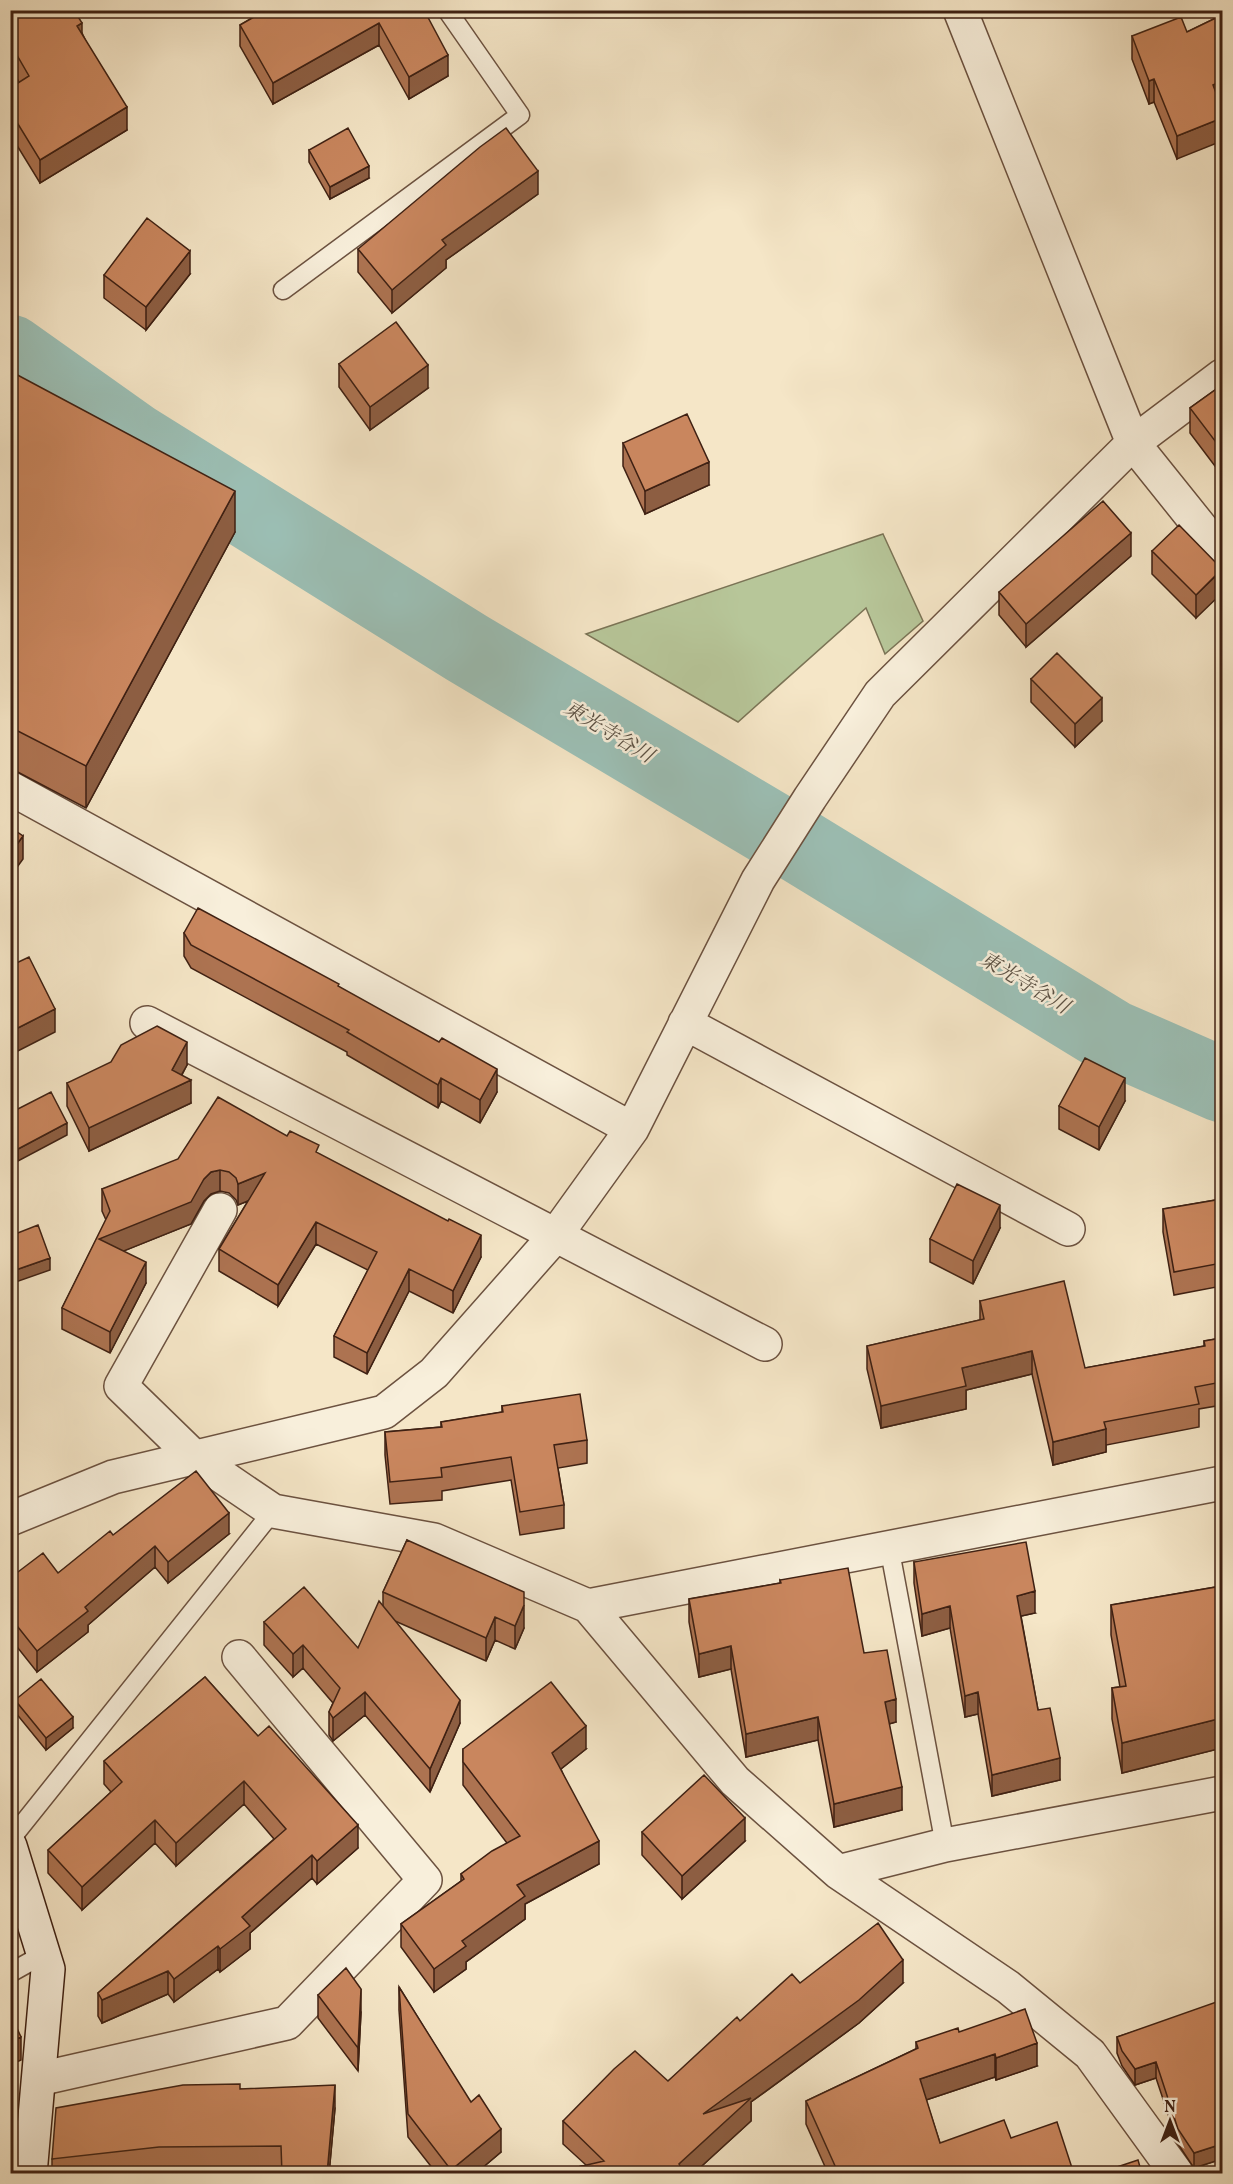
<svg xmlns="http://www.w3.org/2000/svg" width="1233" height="2184" font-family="Vollkorn,'Noto Serif JP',serif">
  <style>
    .green { fill: #b7c699; stroke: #7b7456; stroke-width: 1.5 }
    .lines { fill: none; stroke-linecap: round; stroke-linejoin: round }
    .river { stroke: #9cc0b6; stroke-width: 75 }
    .lane-casing { stroke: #6c5240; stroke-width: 21 }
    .street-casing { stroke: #6c5240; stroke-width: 36 }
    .secondary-casing { stroke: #3f2113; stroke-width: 36 }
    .lane { stroke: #f8efdb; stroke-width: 18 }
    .street { stroke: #f8efdb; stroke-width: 33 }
    .secondary { stroke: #f8efdb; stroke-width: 33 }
    .wall { fill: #ad7351; stroke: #3f2113; stroke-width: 1.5 }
    .shaded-wall { fill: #8d5e42; stroke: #3f2113; stroke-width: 1.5 }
    .building { fill: #c9865e; stroke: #3f2113; stroke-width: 1.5 }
    .labels { text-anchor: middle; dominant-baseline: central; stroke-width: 5; stroke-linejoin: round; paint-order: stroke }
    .water-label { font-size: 20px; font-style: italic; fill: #5b5144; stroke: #f8efdb }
  </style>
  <rect width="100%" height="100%" fill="#f5e6c7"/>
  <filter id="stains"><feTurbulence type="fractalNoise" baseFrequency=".00333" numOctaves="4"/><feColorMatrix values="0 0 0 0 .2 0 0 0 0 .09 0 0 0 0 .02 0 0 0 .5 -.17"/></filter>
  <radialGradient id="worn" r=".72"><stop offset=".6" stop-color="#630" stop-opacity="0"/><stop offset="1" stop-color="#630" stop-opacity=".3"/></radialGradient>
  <path class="green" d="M883 534 923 621 885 654 866 608 738 722 586 634Z"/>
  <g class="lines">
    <path class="river" d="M10 352 134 440 467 648 785 837 1112 1037 1222 1085"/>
    <g class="lane-casing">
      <path id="lane" d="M283 290 520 115 447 10
        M889 1546 945 1845
        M10 1840 273 1511
        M10 1973 44 1954"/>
    </g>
    <g class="street-casing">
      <path id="street" d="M960 10 1133 443 1222 554
        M10 788 632 1129
        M147 1023 765 1344
        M685 1023 1068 1229
        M220 1210 121 1386 195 1458 273 1511 434 1540 588 1606 735 1781 838 1872 1008 1987 1090 2054 1177 2174
        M10 1519 113 1477 384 1412 434 1373 555 1236 632 1129 758 880 810 798 880 694 1133 443 1222 376
        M588 1606 1222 1483
        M838 1872 945 1845 1222 1793
        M39 2079 287 2023 425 1880 239 1657"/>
    </g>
    <g class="secondary-casing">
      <path id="secondary" d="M10 1846 48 1969 30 2174"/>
    </g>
    <use href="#lane" class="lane"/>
    <use href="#street" class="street"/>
    <use href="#secondary" class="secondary"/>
  </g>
  <path class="wall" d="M257 10H424L448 76 409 99 379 45 273 104 240 46V25L259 14Z
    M10 15 82 33 127 130 40 183 10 134V88L19 82 10 66Z
    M1222 15V104L1177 159 1154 102 1149 104 1132 59V36L1187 32Z
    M309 150 369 178 330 199 309 162Z
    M538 194 446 260V268L392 313 358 272V249Z
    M190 274 146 330 104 298V275Z
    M339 364 428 388 370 430 339 387Z
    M10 371 235 532 86 808 10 768Z
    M1222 385V483L1218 477V470L1190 433V408Z
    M623 443 709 485 645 514 623 466Z
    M1152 551 1222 569 1196 618 1152 574Z
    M1131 556 1026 647 999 615V592Z
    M1031 679 1102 721 1075 747 1031 702Z
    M184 933 339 987 497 1092 480 1123 441 1101 438 1108 347 1055V1052L191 968 184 956Z
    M187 1065 182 1075 191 1103 89 1151 67 1106V1083Z
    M1125 1101 1099 1150 1059 1129V1106Z
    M319 1154 481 1257 453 1313 409 1291 367 1374 334 1357V1336L368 1270 316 1244 278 1306 219 1271V1249L248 1201 238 1205 236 1200 229 1193 220 1191 211 1194 204 1201 191 1224 123 1251 146 1283 110 1353 62 1329V1308L106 1220 102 1211V1189Z
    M1222 1199V1286L1174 1295 1163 1232V1209Z
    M1000 1228 973 1284 930 1262V1239Z
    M980 1301 1085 1368 1204 1346V1341L1222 1338V1405L1199 1409V1427L1106 1445V1452L1053 1465 1032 1374 966 1390V1409L881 1428 867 1369V1346L980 1320Z
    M502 1406 587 1440V1463L558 1468 564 1505V1528L520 1535 511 1480 442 1491V1500L390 1504 385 1455V1432L441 1427V1422L502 1412Z
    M229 1534 168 1583 155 1567 88 1625V1632L37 1672 10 1638V1578L58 1573 113 1535Z
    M407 1540 524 1628 515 1649 495 1640 486 1661 395 1621 460 1723 430 1792 365 1715 333 1741 329 1735V1712L333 1703 303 1668 293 1677 264 1645V1622L358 1648 383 1606V1592Z
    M914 1562 1035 1613 1021 1616 1038 1710 1060 1780 992 1796 978 1714 965 1717 950 1628 922 1636 914 1583Z
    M780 1580 864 1653 896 1722 889 1724 902 1810 834 1827 818 1740 746 1757 731 1669 699 1677 689 1622V1599L780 1583Z
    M1222 1586V1748L1122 1773 1112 1719V1688L1120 1687 1111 1635V1605Z
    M205 1677 358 1848 317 1884 312 1878 250 1933V1949L220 1972 218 1969 174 2002 168 1994 102 2023 98 2016V1993L274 1839 244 1804 176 1866 155 1843 82 1910 48 1873V1850L111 1792 104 1784V1761Z
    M15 1700 73 1728 46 1750 15 1712Z
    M463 1749H586L561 1769 599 1864 525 1904V1919L466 1962V1969L434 1992 401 1947V1924L461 1881V1874L507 1843 463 1785Z
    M642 1832 745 1841 682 1899 642 1855Z
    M800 1983H903L859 2023 751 2102V2121L693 2174H569V2169L586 2165 563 2144V2121L668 2081 740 2021Z
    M399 1987 501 2152 475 2174H437L408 2137 399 2010Z
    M318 1995 361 2012 358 2071 318 2018Z
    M1222 2003V2159L1194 2168 1178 2144 1156 2078 1135 2085 1122 2066 1117 2053V2037Z
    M959 2032 1037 2066 996 2080 995 2077 926 2100 940 2143 1011 2138 1074 2174 827 2171 806 2124V2101L916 2049V2042Z
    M240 2089 335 2108 329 2174H281V2169L159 2170 130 2174H52V2159Z"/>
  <path class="shaded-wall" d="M82 23V46L77 26Z
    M379 23V45L273 104V83Z
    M448 55V76L409 99V77Z
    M1154 79V102L1149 104V81Z
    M1222 81V104L1213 108V85Z
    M127 107V130L40 183V160Z
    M1222 118V141L1177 159V136Z
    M369 166V178L330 199V187Z
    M538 171V194L446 260V268L392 313V290L442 240Z
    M190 251V274L146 330V307Z
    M428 365V388L370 430V407Z
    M709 462V485L645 514V491Z
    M235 491V532L86 808V766Z
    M1131 533V556L1026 647V624Z
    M1222 570V593L1196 618V595Z
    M1102 698V721L1075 747V724Z
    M23 836V859L10 877V854Z
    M55 1009V1032L10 1055V1032Z
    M187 1042V1065L174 1088 191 1080V1103L89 1151V1128L172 1070Z
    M497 1069V1092L480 1123V1100Z
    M441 1078V1101L438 1108V1085Z
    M1125 1078V1101L1099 1150V1127Z
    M67 1123V1135L18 1161V1149Z
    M17 1148V1159L10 1163V1151Z
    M220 1170V1191L211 1194 204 1201 191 1224 99 1261V1239L204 1179 211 1172Z
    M265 1173V1194L238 1205V1184Z
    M1000 1205V1228L973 1284V1261Z
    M316 1222V1244L278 1306V1285Z
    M481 1235V1257L453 1313V1291Z
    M50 1258V1270L10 1284V1272Z
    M146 1262V1283L110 1353V1332Z
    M409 1269V1291L367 1374V1353Z
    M1032 1351V1374L966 1390V1409L881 1428V1406L962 1368Z
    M1106 1429V1452L1053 1465V1442Z
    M229 1513V1534L168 1583V1562Z
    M155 1546V1567L88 1625V1632L37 1672V1651L85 1607Z
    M1035 1591V1613L1017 1617V1596Z
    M524 1605V1628L515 1649V1626Z
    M950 1606V1628L922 1636V1614Z
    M495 1617V1640L486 1661V1638Z
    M303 1645V1668L293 1677V1654Z
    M731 1646V1669L699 1677V1654Z
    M365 1692V1715L333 1741V1718Z
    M978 1692V1714L965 1717V1696Z
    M896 1699V1722L885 1725V1702Z
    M460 1700V1723L430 1792V1769Z
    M73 1717V1728L46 1750V1738Z
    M818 1717V1740L746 1757V1734Z
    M1222 1718V1748L1122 1773V1743Z
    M586 1726V1749L552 1776V1753Z
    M1060 1758V1780L992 1796V1775Z
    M244 1781V1804L176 1866V1843Z
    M902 1787V1810L834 1827V1804Z
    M745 1818V1841L682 1899V1876Z
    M155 1820V1843L82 1910V1887Z
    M358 1825V1848L317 1884V1861Z
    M599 1841V1864L525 1904V1919L466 1962V1969L434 1992V1969L517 1885Z
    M312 1855V1878L250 1933V1949L220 1972V1949L242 1917Z
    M218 1946V1969L174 2002V1979Z
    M903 1960V1983L859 2023 751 2102V2121L693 2174H675L679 2164 703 2114Z
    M168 1971V1994L102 2023V2000Z
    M361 1989V2012L358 2071V2048Z
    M21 2037V2060L10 2065V2042Z
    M1037 2043V2066L996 2080V2058Z
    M995 2054V2077L920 2102V2079Z
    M1156 2062V2078L1135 2085V2069Z
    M335 2085V2108L329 2174H327Z
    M501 2129V2152L475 2174H451V2170Z
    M1222 2144V2159L1194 2168V2153Z"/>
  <path class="building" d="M19 10H74L82 23 77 26 127 107 40 160 10 111V88L29 76 10 43V15Z
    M266 10H424L448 55 409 77 379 23 273 83 240 25Z
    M1222 15V81L1213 85 1222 109V118L1177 136 1154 79 1149 81 1132 36 1181 17 1187 32Z
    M348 128 369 166 330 187 309 150Z
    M506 128 538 171 442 240 446 245 392 290 358 249 480 147Z
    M147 218 190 251 146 307 104 275Z
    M396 322 428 365 370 407 339 364Z
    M10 371 235 491 86 766 10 727Z
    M1222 385V458L1218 453 1222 450 1190 408Z
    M687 414 709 462 645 491 623 443Z
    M1103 501 1131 533 1026 624 999 592Z
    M1179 525 1222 569 1196 595 1152 551Z
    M1057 653 1102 698 1075 724 1031 679Z
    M10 827 23 836 10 854Z
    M198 908 339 984 338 986 439 1042 442 1038 497 1069 480 1100 441 1078 438 1085 347 1032 349 1030 191 945 184 933Z
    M29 957 55 1009 10 1032V966Z
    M157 1026 187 1042 172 1070 191 1080 89 1128 67 1083 111 1062 121 1045Z
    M1085 1058 1125 1078 1099 1127 1059 1106Z
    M51 1092 67 1123 18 1149 17 1148 10 1151V1113Z
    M218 1097 287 1136 290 1131 319 1145 316 1152 448 1221 449 1219 481 1235 453 1291 409 1269 367 1353 334 1336 377 1252 316 1222 278 1285 219 1249 265 1173 238 1184 236 1178 229 1172 220 1170 211 1172 204 1179 191 1202 99 1239 146 1262 110 1332 62 1308 110 1211 102 1189 178 1159Z
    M957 1184 1000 1205 973 1261 930 1239Z
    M1222 1199V1263L1174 1272 1163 1209Z
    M38 1225 50 1258 10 1272V1236Z
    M1064 1281 1085 1368 1205 1346 1204 1341 1222 1338V1382L1195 1387 1199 1404 1104 1422 1106 1429 1053 1442 1032 1351 962 1368 966 1386 881 1406 867 1346 984 1319 980 1301Z
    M580 1394 587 1440 554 1445 564 1505 520 1512 511 1457 441 1468 442 1477 390 1482 385 1432 442 1427 441 1422 503 1412 502 1406Z
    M196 1471 229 1513 168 1562 155 1546 85 1607 88 1611 37 1651 10 1617V1578L43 1553 58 1573 110 1531 113 1535Z
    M407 1540 524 1592V1605L515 1626 495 1617 486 1638 383 1592Z
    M1026 1542 1035 1591 1017 1596 1038 1710 1050 1708 1060 1758 992 1775 978 1692 965 1696 950 1606 922 1614 914 1562Z
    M848 1568 864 1653 887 1650 896 1699 885 1702 902 1787 834 1804 818 1717 746 1734 731 1646 699 1654 689 1599 781 1583 780 1580Z
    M1222 1586V1718L1122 1743 1112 1688 1126 1686 1111 1605Z
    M304 1587 358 1648 379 1601 460 1700 430 1769 365 1692 333 1718 329 1712 340 1688 303 1645 293 1654 264 1622Z
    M205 1677 258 1736 269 1726 358 1825 317 1861 312 1855 242 1917 250 1926 220 1949 218 1946 174 1979 168 1971 102 2000 98 1993 286 1829 244 1781 176 1843 155 1820 82 1887 48 1850 122 1782 104 1761Z
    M41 1679 73 1717 46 1738 15 1700Z
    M551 1682 586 1726 552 1753 599 1841 517 1885 525 1896 462 1941 466 1946 434 1969 401 1924 464 1879 461 1874 492 1851 520 1836 463 1762V1749Z
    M704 1775 745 1818 682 1876 642 1832Z
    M878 1923 903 1960 859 2000 703 2114 751 2098 679 2164 681 2168 675 2174H570L569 2169 604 2161 563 2121 614 2069 635 2051 668 2081 737 2017 740 2021 792 1974 800 1983Z
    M346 1968 361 1989 358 2048 318 1995Z
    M399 1987 471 2102 479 2095 501 2129 451 2170 408 2114Z
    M1222 2000V2144L1194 2153 1178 2129 1156 2062 1135 2069 1122 2051 1117 2037Z
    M1025 2009 1037 2043 996 2058 995 2054 920 2079 940 2143 1004 2120 1011 2138 1057 2122 1074 2174H818L836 2168 806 2101 918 2048 916 2042 958 2028 959 2032Z
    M10 2013 21 2037 10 2042Z
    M240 2084V2089L335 2085 327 2174H282L281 2146 159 2147 52 2159 56 2108 183 2085Z
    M1138 2160 1142 2174H1096Z"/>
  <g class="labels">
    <g class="water-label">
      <text transform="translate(608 733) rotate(31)">東光寺谷川</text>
      <text transform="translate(1024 984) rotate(31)">東光寺谷川</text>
    </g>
  </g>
  <rect width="1233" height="2184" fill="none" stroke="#f5e6c7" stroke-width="36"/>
  <rect x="12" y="12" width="1209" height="2160" fill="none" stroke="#3f2113" stroke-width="3"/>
  <rect x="18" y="18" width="1197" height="2148" fill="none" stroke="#3f2113" stroke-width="1.5"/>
  <g transform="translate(1170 2121)" stroke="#f8efdb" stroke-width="4.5" paint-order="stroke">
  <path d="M0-4.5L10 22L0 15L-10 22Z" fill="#3f2113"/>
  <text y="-9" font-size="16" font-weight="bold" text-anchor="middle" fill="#3f2113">N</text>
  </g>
  <rect width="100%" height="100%" filter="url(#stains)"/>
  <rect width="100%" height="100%" fill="url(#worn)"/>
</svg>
